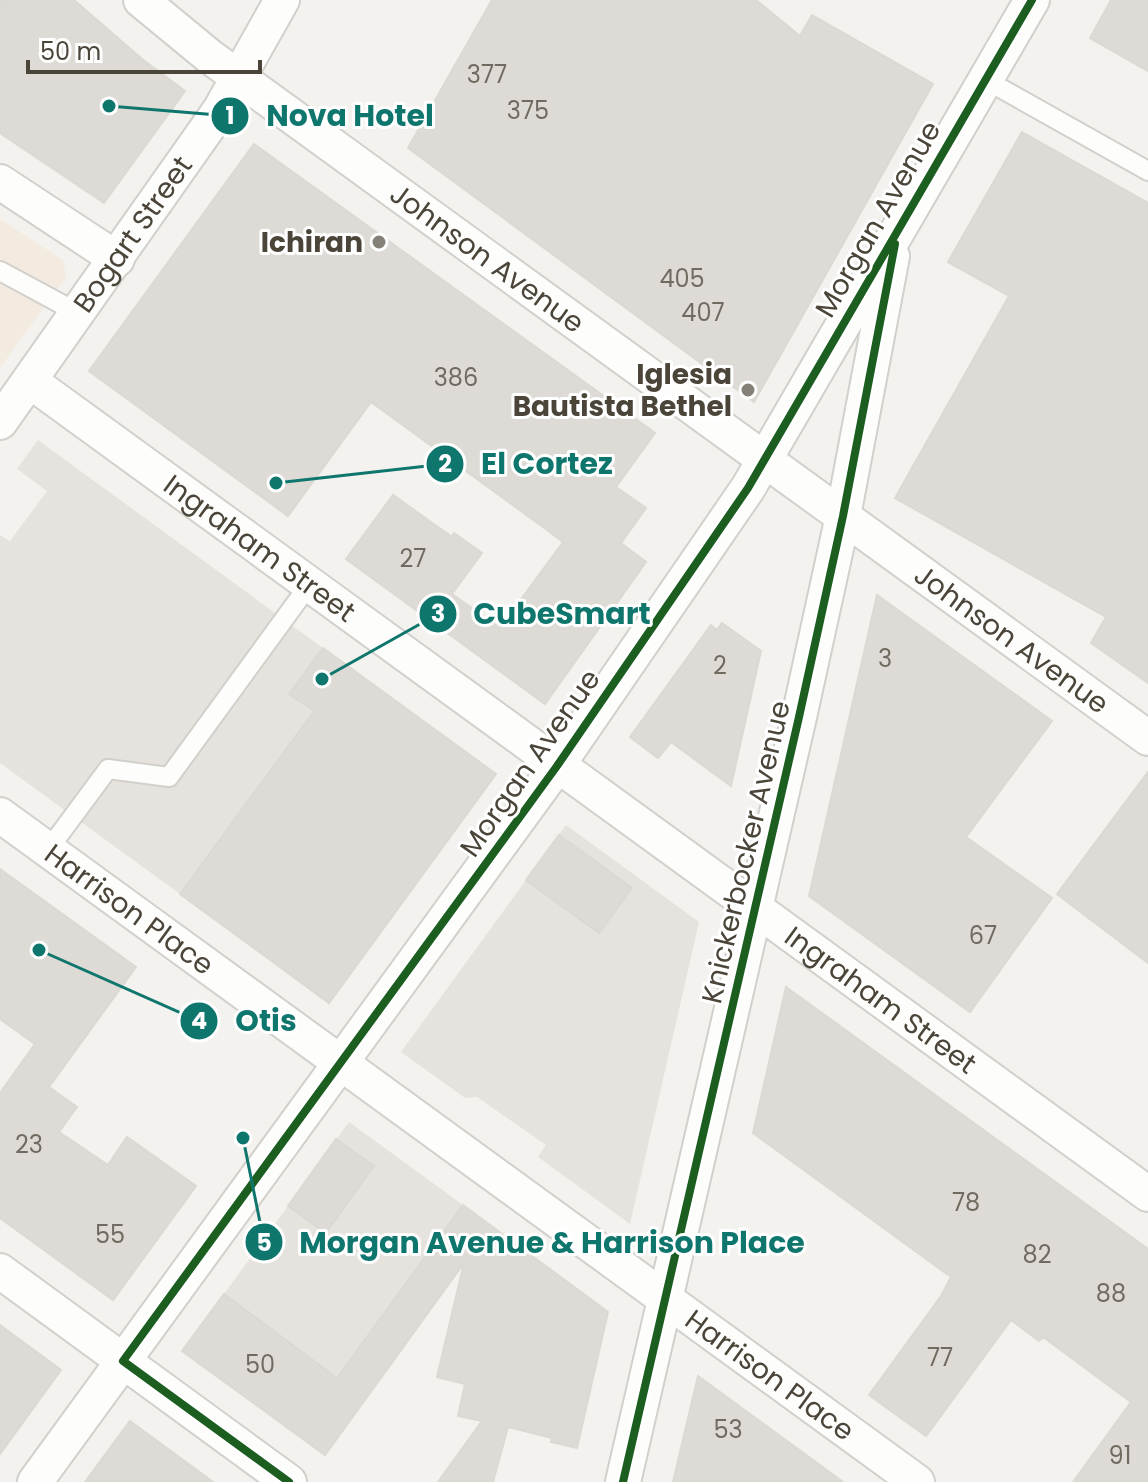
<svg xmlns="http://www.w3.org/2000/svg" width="1148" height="1482" font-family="Poppins,sans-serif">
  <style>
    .commercial { fill: #f3ebdf }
    .industrial { fill: #e6e2de }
    .parking { fill: #e6e3df }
    .building { fill: #dedbd6; stroke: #dcd9d4; stroke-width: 2 }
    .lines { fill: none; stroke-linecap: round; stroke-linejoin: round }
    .service-casing { stroke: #d2d0cb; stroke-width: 22 }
    .minor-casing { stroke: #d2d0cb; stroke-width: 38 }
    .service { stroke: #fdfdfc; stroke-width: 18 }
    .minor { stroke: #fdfdfc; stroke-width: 34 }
    .cycleway-casing { stroke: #fff; stroke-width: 13 }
    .cycleway { stroke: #1b5e20; stroke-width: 8 }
    .poi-dot { fill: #868178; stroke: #fff; stroke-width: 3 }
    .labels { text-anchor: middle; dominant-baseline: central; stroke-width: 6; stroke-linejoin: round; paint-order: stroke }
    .number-label { font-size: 24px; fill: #706a61 }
    .street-label { font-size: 28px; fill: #4b4439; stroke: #fff }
    .poi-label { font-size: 28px; font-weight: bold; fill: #4b4439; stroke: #fff; text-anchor: end }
    .leader { fill: none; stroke: #0f766e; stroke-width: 3 }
    .callout-dot { fill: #0f766e; stroke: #fff; stroke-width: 3 }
    .mark-label { font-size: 24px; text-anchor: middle; font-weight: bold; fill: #fff }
    .callout-label { font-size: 30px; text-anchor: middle; font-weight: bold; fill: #0f766e; stroke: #fff; stroke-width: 6; stroke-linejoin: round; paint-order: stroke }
  </style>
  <rect width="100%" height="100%" fill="#f4f2ee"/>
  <path class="commercial" d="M0 219 63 260 66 277 0 368Z"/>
  <path class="industrial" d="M566 825 699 922 630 1224 538 1157 546 1145 477 1097 465 1098 401 1052Z
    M349 1122 463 1205 337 1378 224 1294Z"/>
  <path class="parking" d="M38 440 323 648 290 693 313 711 180 894 0 763V535L10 541 47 491 17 469Z"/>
  <path class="building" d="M0 0H74L142 59 185 91 104 203 0 133Z
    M492 0H756L800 36 812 15 933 84 754 402 408 148Z
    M1111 0H1148V71L1090 38Z
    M1022 132 1148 203V683L1091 643 1106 617 895 498 1009 296 948 262Z
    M254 144 655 433 616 487 646 508 621 543 646 562 545 704 346 559 393 495 452 537 454 533 482 553 452 594 500 628 563 542 543 527 371 402 288 516 89 371Z
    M877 595 1052 721 966 837 1052 898 970 1012 809 896Z
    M722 623 761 651 731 786 671 742 658 758 630 737 711 625 717 630Z
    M323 648 496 774 329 1003 180 894 314 711 289 694Z
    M1148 772V963L1057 894Z
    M559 835 632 888 599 933 526 880Z
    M0 869 136 967 49 1087 77 1107 59 1132 108 1165 127 1137 196 1186 113 1300 0 1218V1093L35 1044 0 1019Z
    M786 987 1148 1249V1482H1073L1131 1402 1043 1337 1039 1341 1011 1320 926 1436 869 1395 941 1296 951 1277 753 1133Z
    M336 1139 374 1166 326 1233 288 1206Z
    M463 1205 608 1312 577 1448 551 1442 552 1438 508 1427 493 1482H438L482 1421 458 1416 465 1384 437 1377 464 1263 325 1455 182 1351 224 1294 337 1378Z
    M0 1325 61 1370 0 1454Z
    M698 1376 843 1482H673Z
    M130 1421 213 1482H85Z"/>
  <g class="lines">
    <g class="service-casing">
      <path id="service" d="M986 80 1148 171
        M0 271 78 313
        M48 850 108 769 169 777 309 585"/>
    </g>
    <g class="minor-casing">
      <g id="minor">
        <path id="s1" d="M141 0 209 56 1148 738"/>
        <path d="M0 182 117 259"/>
        <path id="s2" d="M30 381 1148 1194"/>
        <path id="s3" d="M0 422 220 110 282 0"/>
        <path id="s4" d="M0 815 917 1482"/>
        <path d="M0 1271 289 1482"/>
        <path d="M35 1482 557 766 748 488 1032 0"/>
        <path d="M623 1482 799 717 843 516 892 256"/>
      </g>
    </g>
    <use href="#service" class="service"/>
    <use href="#minor" class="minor"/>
    <g class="cycleway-casing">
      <path id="cycleway" d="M289 1482 123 1361 557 766 748 488 1032 0
        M623 1482 799 717 843 516 895 244"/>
    </g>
    <use href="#cycleway" class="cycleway"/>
  </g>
  <g class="poi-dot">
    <circle cx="379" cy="242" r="8"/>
    <circle cx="748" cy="390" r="8"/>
  </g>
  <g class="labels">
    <g class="number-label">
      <text x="487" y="74">377</text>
      <text x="528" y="110">375</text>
      <text x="682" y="278">405</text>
      <text x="703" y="312">407</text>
      <text x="456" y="377">386</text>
      <text x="413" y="558">27</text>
      <text x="885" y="658">3</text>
      <text x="720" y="665">2</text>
      <text x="983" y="935">67</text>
      <text x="29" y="1144">23</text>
      <text x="966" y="1202">78</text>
      <text x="110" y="1234">55</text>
      <text x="1037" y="1254">82</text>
      <text x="1111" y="1293">88</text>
      <text x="940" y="1357">77</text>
      <text x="260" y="1364">50</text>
      <text x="728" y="1429">53</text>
      <text x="1120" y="1455">91</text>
    </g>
    <g class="street-label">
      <text transform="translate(878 219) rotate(-60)">Morgan Avenue</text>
      <text stroke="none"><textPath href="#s3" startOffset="230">Bogart Street</textPath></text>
      <text stroke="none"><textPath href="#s1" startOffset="432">Johnson Avenue</textPath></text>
      <text stroke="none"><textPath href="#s2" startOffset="284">Ingraham Street</textPath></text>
      <text stroke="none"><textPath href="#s1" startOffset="1080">Johnson Avenue</textPath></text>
      <text transform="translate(530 763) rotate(-55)">Morgan Avenue</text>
      <text transform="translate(746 852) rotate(-77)">Knickerbocker Avenue</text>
      <text stroke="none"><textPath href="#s4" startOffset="160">Harrison Place</textPath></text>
      <text stroke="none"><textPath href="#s2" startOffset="1052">Ingraham Street</textPath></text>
      <text stroke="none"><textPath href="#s4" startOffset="952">Harrison Place</textPath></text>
    </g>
    <g class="poi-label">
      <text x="363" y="242">Ichiran</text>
      <text x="732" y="374">Iglesia<tspan x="732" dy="32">Bautista Bethel</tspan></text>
    </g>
  </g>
  <path class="leader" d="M109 106L230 116M276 483L445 464M322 679L438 614M39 950L199 1021M243 1138L264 1242"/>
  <g class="callout-dot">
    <circle cx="109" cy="106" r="8"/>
    <circle cx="276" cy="483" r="8"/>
    <circle cx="322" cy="679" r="8"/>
    <circle cx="39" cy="950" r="8"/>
    <circle cx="243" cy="1138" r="8"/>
    <circle cx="230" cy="116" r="20"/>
    <circle cx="445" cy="464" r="20"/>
    <circle cx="438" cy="614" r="20"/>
    <circle cx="199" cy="1021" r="20"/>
    <circle cx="264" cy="1242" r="20"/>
  </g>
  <g class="mark-label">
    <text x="230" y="124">1</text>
    <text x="445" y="472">2</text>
    <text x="438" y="622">3</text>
    <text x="199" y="1029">4</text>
    <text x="264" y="1251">5</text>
  </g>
  <g class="callout-label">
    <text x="350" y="126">Nova Hotel</text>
    <text x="547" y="474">El Cortez</text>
    <text x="562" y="624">CubeSmart</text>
    <text x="266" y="1031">Otis</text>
    <text x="552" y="1253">Morgan Avenue &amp; Harrison Place</text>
  </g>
  <path d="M28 60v12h232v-12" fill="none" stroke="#4b4439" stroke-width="4"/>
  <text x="40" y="60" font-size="24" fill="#4b4439" stroke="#ffffff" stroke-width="6" paint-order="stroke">50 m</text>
</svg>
